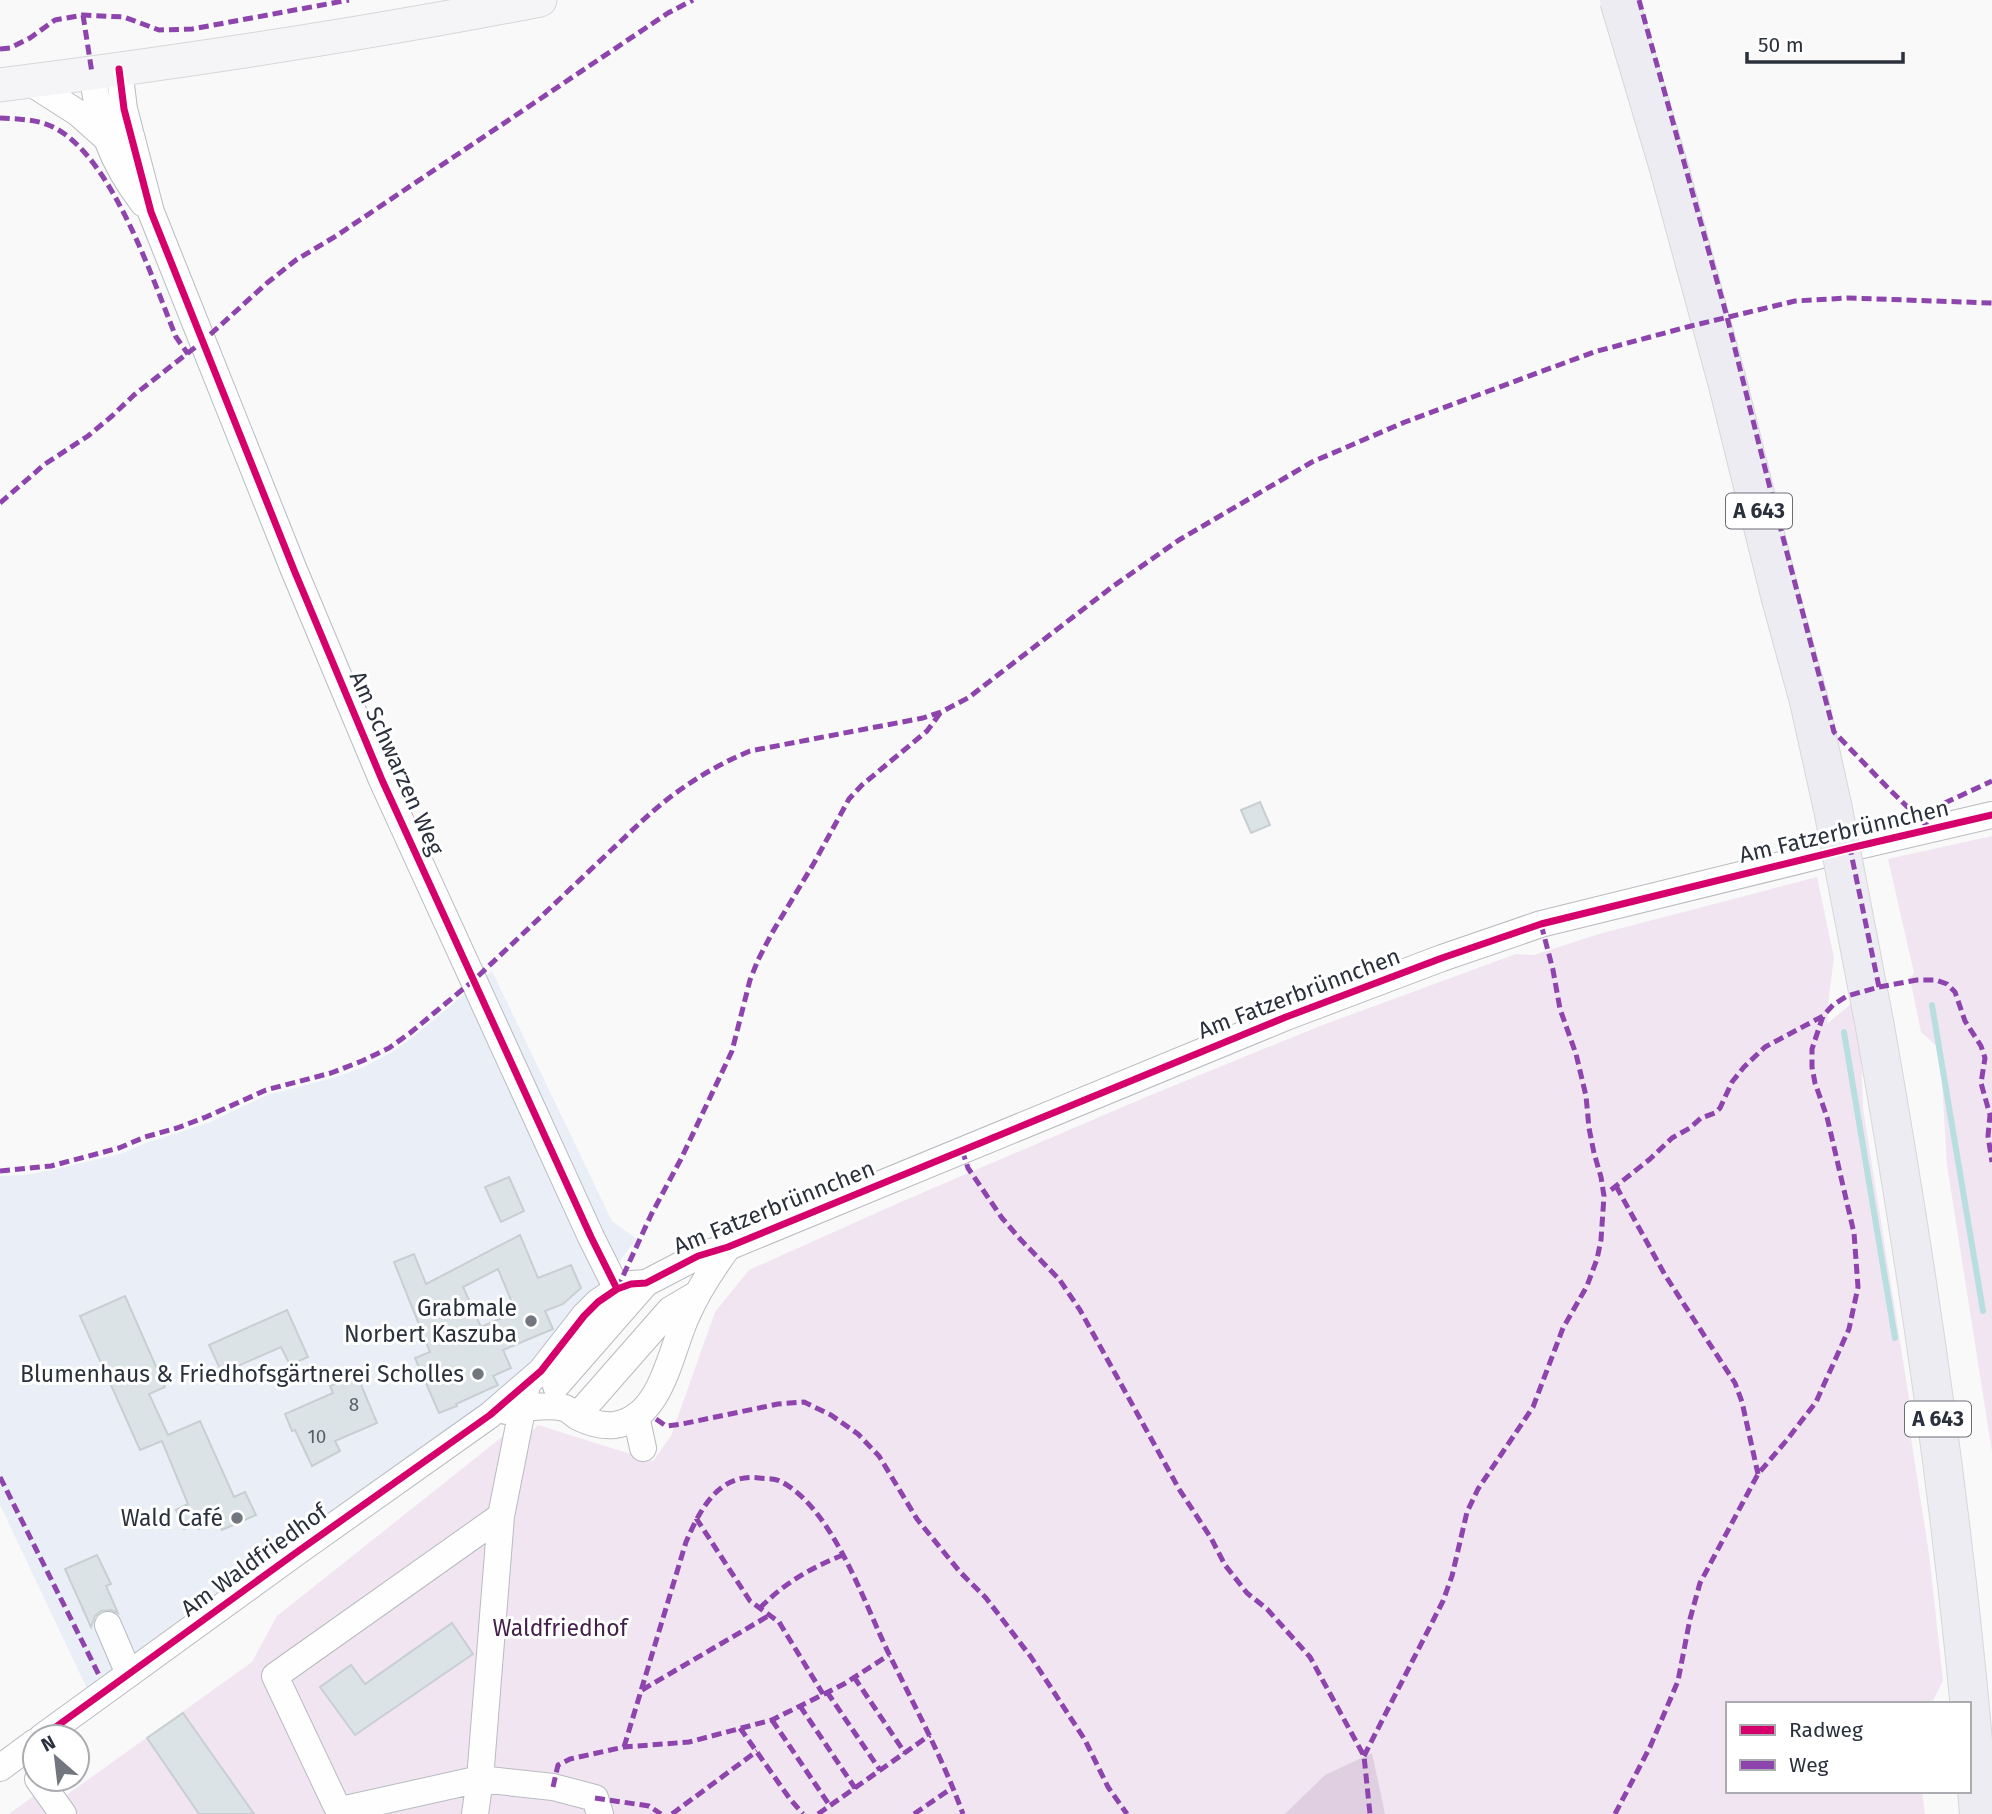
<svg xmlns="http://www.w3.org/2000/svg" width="1992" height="1814" font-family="'Fira Sans',sans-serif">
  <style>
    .built { fill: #eaeff7 }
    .green { fill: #f1e5f2 }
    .forest { fill: #e0cfe1 }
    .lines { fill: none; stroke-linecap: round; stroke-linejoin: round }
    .stream { stroke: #b9dee0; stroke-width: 6 }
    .building { fill: #dbe3e6; stroke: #c8cfd2; stroke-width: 2; fill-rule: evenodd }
    .minor-casing { stroke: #b8bbc0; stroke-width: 28 }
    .major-casing { stroke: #d6d7d9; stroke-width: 35 }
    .highway-casing { stroke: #d6d7d9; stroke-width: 40 }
    .minor { stroke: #fefefe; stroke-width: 26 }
    .major { stroke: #f5f4f7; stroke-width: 33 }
    .highway { stroke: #eeecf3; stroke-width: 38 }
    .highway-bridge-casing { stroke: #d6d7d9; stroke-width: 40; stroke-linecap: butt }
    .highway-bridge { stroke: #eeecf3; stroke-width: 38 }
    .quiet { stroke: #8e44ad; stroke-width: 5; stroke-dasharray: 10 5; stroke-linecap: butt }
    .cycleway-casing { stroke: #fff; stroke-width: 11 }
    .cycleway { stroke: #d6006c; stroke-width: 7 }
    .poi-dot { fill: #72767e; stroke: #fff; stroke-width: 2.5 }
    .labels { text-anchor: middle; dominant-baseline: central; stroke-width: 6; stroke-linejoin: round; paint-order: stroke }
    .number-label { font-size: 19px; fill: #585e68 }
    .shield { fill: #fff; stroke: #6a6e76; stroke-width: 2 }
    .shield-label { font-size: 21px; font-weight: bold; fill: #2a303c }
    .street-label { font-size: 23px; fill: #2a303c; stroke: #fff }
    .poi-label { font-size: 23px; fill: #2a303c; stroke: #fff; text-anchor: end }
    .park-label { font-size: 23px; fill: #45204a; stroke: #fff }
  </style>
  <rect width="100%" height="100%" fill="#f9f9f9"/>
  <path class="built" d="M492 971 612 1221 637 1239 552 1344 510 1385 89 1693 0 1505V1176L25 1175 52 1170 120 1154 146 1143 208 1123 267 1095 333 1078 364 1067 392 1052 413 1037Z"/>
  <path class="green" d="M1992 836V1452L1947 1165 1940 1049 1921 1032 1910 978 1914 973 1888 859Z
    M1817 877 1834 958 1829 995 1827 1024 1851 1004 1861 1054 1863 1108 1915 1436 1911 1438 1929 1554 1943 1681 1931 1704H1728V1791H1922L1925 1814H9L35 1795 47 1809 252 1662 277 1616 507 1433 528 1435 538 1425 653 1461 671 1436 715 1312 749 1270 894 1205 1146 1097 1320 1026 1516 954 1534 955 1599 934Z"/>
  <path class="forest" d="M1372 1753 1385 1814H1285L1325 1775Z"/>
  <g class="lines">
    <path class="stream" d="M1932 1005 1983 1311
      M1844 1032 1895 1338"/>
  </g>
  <path class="building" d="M1260 802 1270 825 1251 833 1241 810Z
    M509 1177 524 1211 501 1222 485 1187Z
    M520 1235 538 1278 571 1265 581 1288 563 1304 545 1311 553 1329 503 1350 511 1368 493 1376 498 1385 456 1404 457 1406 439 1413 415 1358 430 1352 394 1262 414 1254 426 1284ZM498 1269 516 1312 481 1327 463 1287Z
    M125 1296 165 1387 149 1394 168 1435 200 1421 234 1497 245 1492 256 1515 222 1530 218 1520 199 1529 197 1524 184 1529 176 1510 188 1504 162 1441 140 1450 80 1316Z
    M287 1310 308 1357 290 1365 281 1347 222 1373 209 1345Z
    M357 1375 377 1423 335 1441 340 1451 312 1466 295 1430 292 1431 285 1414 333 1393 330 1386Z
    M97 1555 111 1584 106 1586 118 1613 111 1610 101 1611 95 1616 91 1627 65 1569Z
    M452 1623 473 1654 355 1735 320 1687 351 1665 365 1684Z
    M183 1713 245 1801 254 1814H199L147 1738Z"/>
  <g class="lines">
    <g class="minor-casing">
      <path id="minor" d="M119 69 124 109 151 212 294 570 382 780 591 1237 617 1289
        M92 73C100 126 110 160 143 203
        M28 81 78 113 105 137
        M556 1386 646 1283
        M506 1411C524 1408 546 1404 565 1408 570 1410 573 1414 578 1417 588 1422 602 1426 614 1425 662 1419 670 1351 687 1315 698 1290 712 1269 728 1247
        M577 1416 670 1310 697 1294
        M636 1416 643 1448
        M108 1625 129 1674
        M42 1737 297 1552 490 1415 541 1371 584 1316 598 1302 617 1289 631 1284 646 1283 698 1256 728 1247 1286 1017 1442 958 1541 924 1850 848 1992 815
        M0 1768 35 1742
        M38 1779 63 1814
        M341 1810 480 1779 553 1787 595 1798 600 1814
        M339 1814 341 1810 336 1805 275 1676 501 1516 527 1385
        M475 1814 480 1779 501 1516"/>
    </g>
    <g class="major-casing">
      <path id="major" d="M0 85C181 62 361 35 540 0"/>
    </g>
    <g class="highway-casing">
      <path id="highway" d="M1875 1027C1921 1288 1959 1550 1979 1814"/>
    </g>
    <use href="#minor" class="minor"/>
    <use href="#major" class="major"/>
    <use href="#highway" class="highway"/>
    <g class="highway-bridge-casing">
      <path id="highway-bridge" d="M1619 0 1669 168 1727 381 1780 595 1809 701 1833 809 1875 1027"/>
    </g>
    <use href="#highway-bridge" class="highway-bridge"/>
    <path class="quiet" d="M1639 0 1727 317 1770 488 1834 732 1888 788 1924 823 1932 829
      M83 15 92 73
      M0 49 10 48 30 38 55 20 83 15 124 17 159 30 192 29 349 0
      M0 118C17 119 37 119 53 127 112 156 152 278 176 337L188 354
      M0 503 45 464 88 436 112 416 134 395 202 342 267 283 296 260 336 236 668 13 693 0
      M1917 816 1992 781
      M1879 987 1917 980H1936L1947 984 1955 992 1965 1021 1981 1046 1985 1058 1981 1083 1990 1115 1988 1136 1992 1162
      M962 1150 968 1168 1002 1218 1021 1240 1059 1279 1080 1310 1179 1489 1211 1538 1225 1565 1247 1593 1267 1609 1310 1657 1364 1756 1370 1814
      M0 1171 51 1166 119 1148 145 1137 177 1128 206 1117 266 1090 331 1073 362 1061 389 1048 410 1033 474 980 641 822C673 792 709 768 750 751L923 718 941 712 968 698 1112 587 1179 540 1312 462 1405 422 1594 352 1691 326 1795 301 1848 298 1992 303
      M1616 1186 1665 1275 1735 1383 1742 1402 1758 1474
      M1611 1190 1650 1159 1672 1138 1690 1128 1701 1118 1715 1113 1720 1108 1732 1082 1744 1067 1765 1047 1823 1016
      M617 1289 651 1215 681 1159 732 1051 750 980 758 960 772 933 814 863 849 799 862 785 927 731 941 712
      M656 1419 666 1426 682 1424 778 1404 804 1402 831 1415 858 1434 879 1456 917 1519 960 1572 986 1598 1031 1657 1085 1740 1108 1787 1127 1814
      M0 1477 99 1675
      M696 1518 750 1601 779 1622 823 1694
      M760 1608C783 1584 812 1567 843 1555
      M854 1677 905 1753
      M642 1690 770 1615
      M827 1692 880 1770
      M800 1706 855 1788
      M772 1720 830 1806
      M740 1728 790 1799 803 1814
      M624 1747 686 1542C700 1510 718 1473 759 1478 766 1479 774 1478 780 1481 833 1508 864 1603 889 1654 915 1707 943 1759 963 1814
      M1364 1756 1443 1601 1452 1576 1467 1512 1478 1489 1533 1407 1563 1328 1587 1286 1597 1259 1601 1240 1604 1196 1601 1177 1594 1153 1589 1128 1586 1096 1576 1054 1560 1009 1553 970 1541 924
      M553 1787 558 1765 570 1759 624 1747 689 1742 772 1720 844 1684 889 1655
      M595 1798 649 1806 661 1814
      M672 1814 757 1751
      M818 1814 930 1735
      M914 1814 952 1788
      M1615 1814 1650 1747 1678 1681 1690 1619 1700 1583 1758 1474 1786 1441 1816 1402 1849 1329 1858 1287 1854 1233 1827 1117 1815 1083 1812 1067V1049L1823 1016 1833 1005 1847 996 1879 987 1850 848"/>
    <g class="cycleway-casing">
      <path id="cycleway" d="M119 69 124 109 151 212 294 570 382 780 591 1237 617 1289
        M42 1737 297 1552 490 1415 541 1371 584 1316 598 1302 617 1289 631 1284 646 1283 698 1256 728 1247 1286 1017 1442 958 1541 924 1850 848 1992 815"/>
    </g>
    <use href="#cycleway" class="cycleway"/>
  </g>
  <g class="poi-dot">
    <circle cx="531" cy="1321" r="7"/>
    <circle cx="478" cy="1374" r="7"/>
    <circle cx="237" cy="1518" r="7"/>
  </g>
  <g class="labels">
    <g class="number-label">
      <text x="354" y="1404">8</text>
      <text x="317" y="1436">10</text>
    </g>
    <g class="shield">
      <rect x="1726" y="493.5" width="66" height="35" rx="5"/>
      <rect x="1905" y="1401.5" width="66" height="35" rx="5"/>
    </g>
    <g class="shield-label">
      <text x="1759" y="511">A 643</text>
      <text x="1938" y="1419">A 643</text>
    </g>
    <g class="street-label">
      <text transform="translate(397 763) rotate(66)">Am Schwarzen Weg</text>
      <text transform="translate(1844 831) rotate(-13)">Am Fatzerbrünnchen</text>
      <text transform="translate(1299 993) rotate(-21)">Am Fatzerbrünnchen</text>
      <text transform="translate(774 1207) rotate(-22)">Am Fatzerbrünnchen</text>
      <text transform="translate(254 1560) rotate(-36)">Am Waldfriedhof</text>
    </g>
    <g class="poi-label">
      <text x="517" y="1308">Grabmale<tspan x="517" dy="26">Norbert Kaszuba</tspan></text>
      <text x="464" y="1374">Blumenhaus &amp; Friedhofsgärtnerei Scholles</text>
      <text x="223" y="1518">Wald Café</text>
    </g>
    <g class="park-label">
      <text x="560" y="1628">Waldfriedhof</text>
    </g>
  </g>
  <rect x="1726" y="1702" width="245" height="91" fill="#ffffff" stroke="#aaacb1" stroke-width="2"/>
  <rect x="1740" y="1725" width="35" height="10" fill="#d6006c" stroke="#aaacb1" stroke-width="2"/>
  <text x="1789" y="1737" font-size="21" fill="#2a303c">Radweg</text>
  <rect x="1740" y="1760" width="35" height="10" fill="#8e44ad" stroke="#aaacb1" stroke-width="2"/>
  <text x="1789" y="1772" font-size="21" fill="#2a303c">Weg</text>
  <g transform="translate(56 1758) rotate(332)"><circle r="33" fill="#ffffff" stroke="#aaacb1" stroke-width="2"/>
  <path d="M0-5L12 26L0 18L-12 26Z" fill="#72767e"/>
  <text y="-10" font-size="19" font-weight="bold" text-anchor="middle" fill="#2a303c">N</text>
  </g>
  <path d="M1747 52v10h156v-10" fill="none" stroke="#2a303c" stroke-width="3.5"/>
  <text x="1758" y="52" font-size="21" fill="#2a303c" stroke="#ffffff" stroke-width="5" paint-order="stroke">50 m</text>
</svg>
